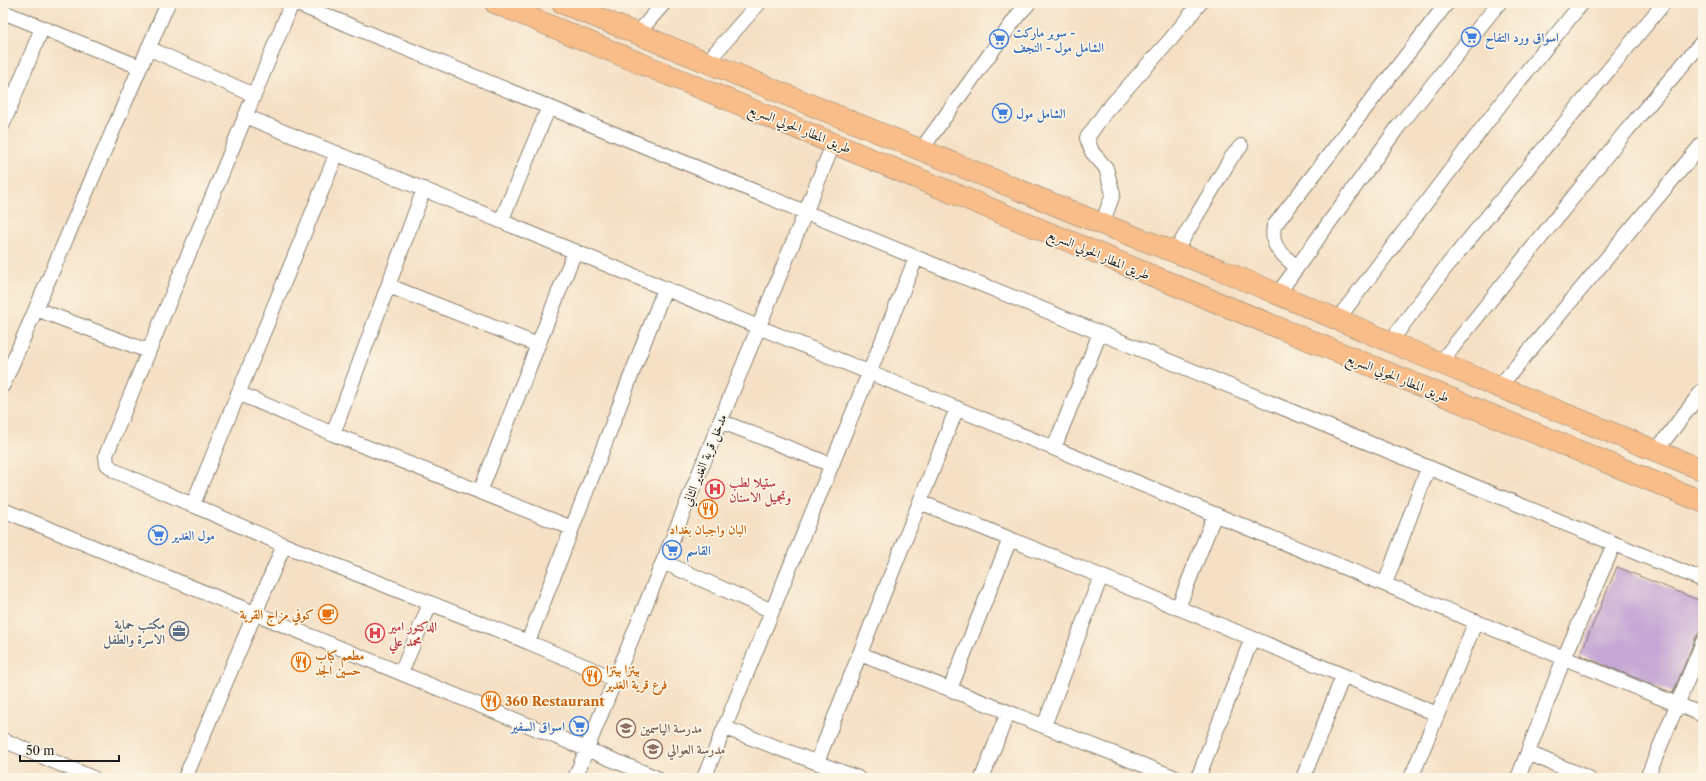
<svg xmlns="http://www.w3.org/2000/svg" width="1706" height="781" font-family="'Libre Caslon Text',Amiri,serif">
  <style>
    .building { fill: #c5a6d4 }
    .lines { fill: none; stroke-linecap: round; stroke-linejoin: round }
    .minor-casing { stroke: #887e70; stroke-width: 16 }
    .highway-casing { stroke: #887e70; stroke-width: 22 }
    .minor { stroke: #fff; stroke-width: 14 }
    .highway { stroke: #f8bd89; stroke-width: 21 }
    .labels { text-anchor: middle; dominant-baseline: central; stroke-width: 3.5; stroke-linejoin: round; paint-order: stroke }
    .shop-label { font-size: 13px; font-weight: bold; fill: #366cbe; stroke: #fcf5e5; text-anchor: start }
    .street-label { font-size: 13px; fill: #1c1c1c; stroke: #fcf5e5 }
    .health-label { font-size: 13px; font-weight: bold; fill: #be3a42; stroke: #fcf5e5; text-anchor: start }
    .food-label { font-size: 13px; font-weight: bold; fill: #c56008; stroke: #fcf5e5; text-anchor: start }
    .service-label { font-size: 13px; font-weight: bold; fill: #4e5e75; stroke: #fcf5e5; text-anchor: end }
    .education-label { font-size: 13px; font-weight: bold; fill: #785e54; stroke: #fcf5e5; text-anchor: start }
  </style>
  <rect width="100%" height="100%" fill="#fcf5e5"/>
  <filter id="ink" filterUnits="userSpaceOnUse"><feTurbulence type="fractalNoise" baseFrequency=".025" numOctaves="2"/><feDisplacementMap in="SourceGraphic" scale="8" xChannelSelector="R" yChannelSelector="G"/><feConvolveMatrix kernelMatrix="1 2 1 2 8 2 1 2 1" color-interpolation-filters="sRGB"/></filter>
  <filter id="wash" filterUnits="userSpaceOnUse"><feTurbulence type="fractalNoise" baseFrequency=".012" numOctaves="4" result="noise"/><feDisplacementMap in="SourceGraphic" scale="16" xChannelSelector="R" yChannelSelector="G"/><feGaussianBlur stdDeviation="0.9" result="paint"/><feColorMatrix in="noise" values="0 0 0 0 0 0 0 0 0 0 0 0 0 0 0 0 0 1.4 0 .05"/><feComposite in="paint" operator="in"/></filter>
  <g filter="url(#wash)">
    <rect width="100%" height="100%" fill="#f5e0c5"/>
    <g id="blocks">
      <path class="building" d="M1617 567 1703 602V625L1695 639 1673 693 1580 655Z"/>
    </g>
  </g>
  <g filter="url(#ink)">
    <use href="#blocks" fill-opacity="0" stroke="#887e70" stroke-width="1"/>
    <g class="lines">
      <g class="minor-casing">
        <path id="minor" d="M292 3 106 455 107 464 115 471 284 545 528 642 615 679
          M295 3 1703 580
          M3 12 140 67
          M637 34 664 3
          M148 48 254 95
          M707 62 759 3
          M245 116 1703 715
          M3 124 42 28
          M921 150 1018 15 1029 3
          M501 221 549 107
          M1102 224 1113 194 1106 168 1092 152 1087 138 1106 111 1171 39 1200 3
          M1175 252 1231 158 1241 146
          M1296 267C1282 253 1270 248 1274 226L1447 3
          M389 286 538 345
          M1277 295 1398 127 1499 3
          M36 309 148 351
          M1337 320 1506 97 1582 3
          M1390 342 1446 267 1664 3
          M1440 363 1627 130 1703 41
          M3 385 168 3
          M1499 387 1703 143
          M238 393 333 434 572 528
          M720 421 832 465
          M333 434 424 189
          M1054 448 1100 333
          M1656 451 1703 390
          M480 492 575 251
          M920 502 1437 714
          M193 504 337 153
          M3 510 657 778
          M663 562 772 611
          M1385 584 1428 468
          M1178 608 1215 514
          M528 642 665 288
          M860 654 1176 778
          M401 673 430 604
          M950 689 1010 539
          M1044 726 1101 576
          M725 728 858 778
          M3 740 93 778
          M1528 753 1588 778
          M817 762 957 408
          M185 778 284 545
          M575 778 834 142
          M704 778 916 258
          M982 778 1008 712
          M1198 778 1252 638
          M1303 778 1343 676
          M1411 778 1476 621
          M1518 778 1564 658 1614 544
          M1647 778 1703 642"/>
      </g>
      <g class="highway-casing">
        <path id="highway" d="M495 3 1148 274 1703 502
          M562 3 1102 224 1221 270 1440 363 1703 470"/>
      </g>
      <use href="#minor" class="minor"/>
      <use href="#highway" class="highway"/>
    </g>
  </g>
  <defs>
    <g id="supermarket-ring" transform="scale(1)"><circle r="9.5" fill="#fcf5e5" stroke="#3f7fe0" stroke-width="1.5"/><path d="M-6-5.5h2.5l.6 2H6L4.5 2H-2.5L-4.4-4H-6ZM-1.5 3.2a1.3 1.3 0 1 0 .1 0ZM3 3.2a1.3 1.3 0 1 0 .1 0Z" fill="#3f7fe0"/></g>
    <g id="hospital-ring" transform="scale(1)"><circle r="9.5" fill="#fcf5e5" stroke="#e0444e" stroke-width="1.5"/><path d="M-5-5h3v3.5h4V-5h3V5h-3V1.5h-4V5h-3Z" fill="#e0444e"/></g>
    <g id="restaurant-ring" transform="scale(1)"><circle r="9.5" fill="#fcf5e5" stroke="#e8710a" stroke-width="1.5"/><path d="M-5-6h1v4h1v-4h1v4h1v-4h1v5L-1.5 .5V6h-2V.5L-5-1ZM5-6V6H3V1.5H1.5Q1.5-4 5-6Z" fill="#e8710a"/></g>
    <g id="cafe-ring" transform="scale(1)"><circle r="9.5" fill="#fcf5e5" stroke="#e8710a" stroke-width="1.5"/><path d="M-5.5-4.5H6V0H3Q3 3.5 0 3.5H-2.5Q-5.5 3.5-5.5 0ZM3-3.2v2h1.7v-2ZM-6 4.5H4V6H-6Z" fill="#e8710a"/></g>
    <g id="office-ring" transform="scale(1)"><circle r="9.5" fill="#fcf5e5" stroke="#5c6f8a" stroke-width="1.5"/><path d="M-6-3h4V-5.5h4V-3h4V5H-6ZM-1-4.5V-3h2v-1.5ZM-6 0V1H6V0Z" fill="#5c6f8a"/></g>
    <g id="school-ring" transform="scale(1)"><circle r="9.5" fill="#fcf5e5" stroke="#8d6e63" stroke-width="1.5"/><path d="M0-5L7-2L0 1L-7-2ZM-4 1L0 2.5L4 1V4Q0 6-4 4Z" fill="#8d6e63"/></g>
  </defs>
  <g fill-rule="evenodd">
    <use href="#supermarket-ring" x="1471" y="37"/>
    <use href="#supermarket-ring" x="999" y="39"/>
    <use href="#supermarket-ring" x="1002" y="113"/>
    <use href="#hospital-ring" x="715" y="489"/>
    <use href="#restaurant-ring" x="708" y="509"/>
    <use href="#supermarket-ring" x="158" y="535"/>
    <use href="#supermarket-ring" x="672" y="550"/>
    <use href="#cafe-ring" x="328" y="614"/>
    <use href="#office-ring" x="179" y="631"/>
    <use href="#hospital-ring" x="375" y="633"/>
    <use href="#restaurant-ring" x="301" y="662"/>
    <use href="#restaurant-ring" x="592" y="676"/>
    <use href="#restaurant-ring" x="491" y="701"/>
    <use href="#supermarket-ring" x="579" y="726"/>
    <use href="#school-ring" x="626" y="728"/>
    <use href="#school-ring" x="653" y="749"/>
  </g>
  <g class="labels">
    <g class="shop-label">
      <text x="1013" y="32">سوبر ماركت -<tspan x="1013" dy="15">الشامل مول - النجف</tspan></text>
      <text x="1485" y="37">اسواق ورد التفاح</text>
      <text x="1016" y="113">الشامل مول</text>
      <text x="172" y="535">مول الغدير</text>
      <text x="686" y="550">القاسم</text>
      <text x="565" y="726" text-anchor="end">اسواق السفير</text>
    </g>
    <g class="street-label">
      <text transform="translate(800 128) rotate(22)">طريق المطار الحولي السريع</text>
      <text transform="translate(1099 254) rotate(23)">طريق المطار الحولي السريع</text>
      <text transform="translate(1398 377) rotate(22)">طريق المطار الحولي السريع</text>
      <text transform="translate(704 460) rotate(-68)">مدخل قرية الغدير الثاني</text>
    </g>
    <g class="health-label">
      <text x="729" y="482">ستيلا لطب<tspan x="729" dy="15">وتجميل الاسنان</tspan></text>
      <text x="389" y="626">الدكتور امير<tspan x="389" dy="15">محمد علي</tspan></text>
    </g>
    <g class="food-label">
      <text x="708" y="529" text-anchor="middle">البان واجبان بغداد</text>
      <text x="314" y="614" text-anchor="end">كوفي مزاج القرية</text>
      <text x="315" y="655">مطعم كباب<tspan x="315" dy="15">حسين الجد</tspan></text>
      <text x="606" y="669">بيتزا بيتزا<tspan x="606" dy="15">فرع قرية الغدير</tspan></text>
      <text x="505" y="701">360 Restaurant</text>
    </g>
    <g class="service-label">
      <text x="165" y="624">مكتب حماية<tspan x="165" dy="15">الاسرة والطفل</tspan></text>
    </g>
    <g class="education-label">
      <text x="640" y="728">مدرسة الياسمين</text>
      <text x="667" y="749">مدرسة العوالي</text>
    </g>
  </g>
  <rect width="1706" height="781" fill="none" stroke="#fcf5e5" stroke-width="16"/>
  <path d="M20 755v6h99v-6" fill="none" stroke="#1c1c1c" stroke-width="2"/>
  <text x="26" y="755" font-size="12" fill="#1c1c1c" stroke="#fcf5e5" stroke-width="3" paint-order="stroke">50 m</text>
</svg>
